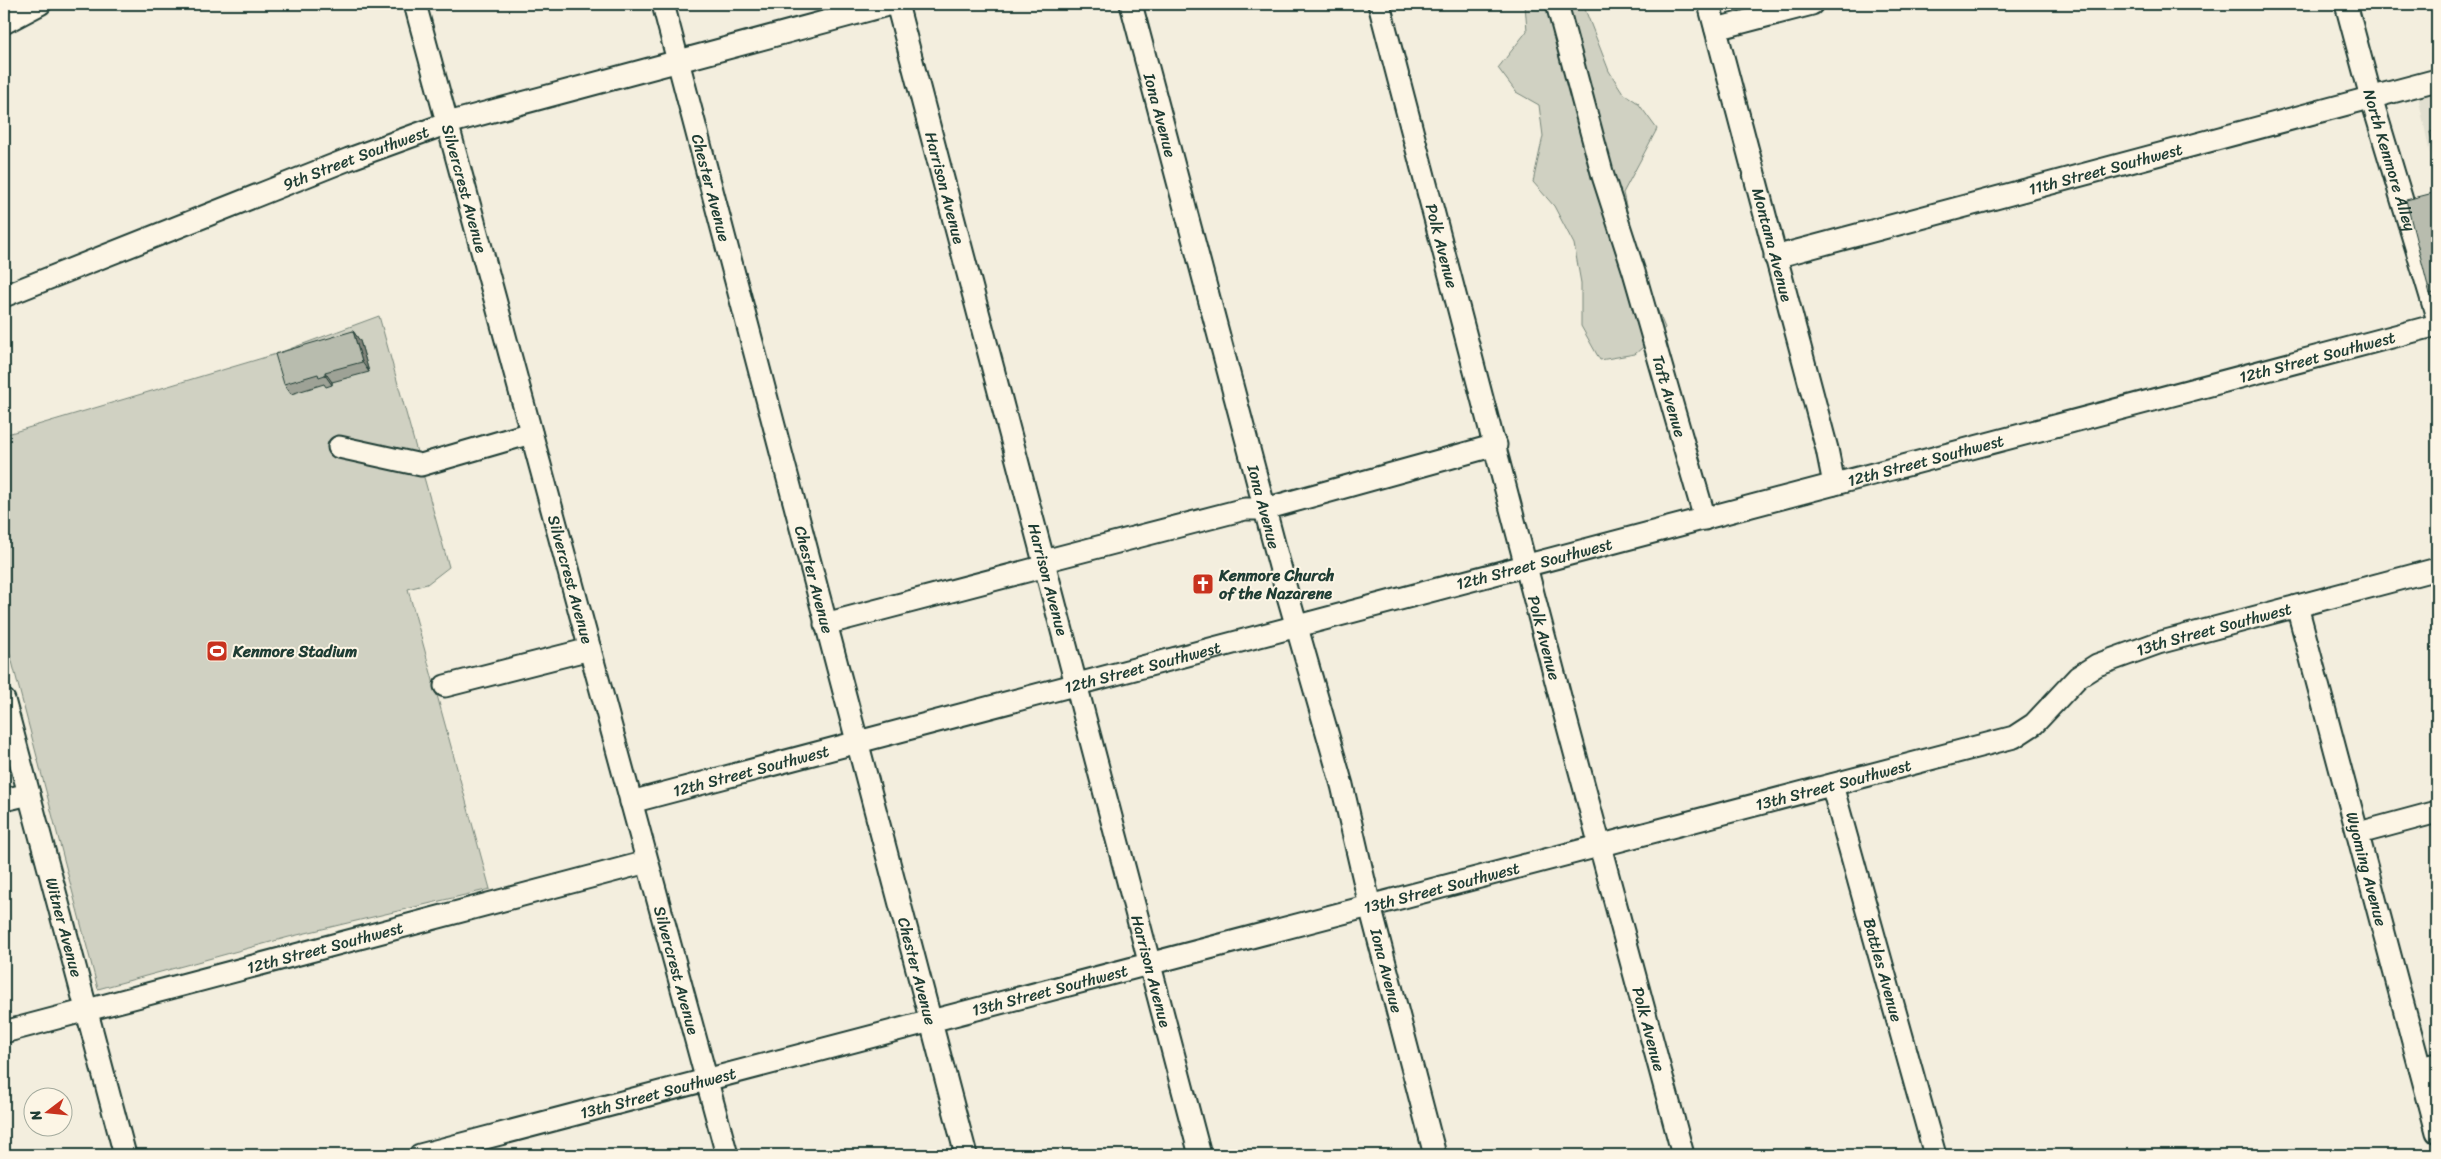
<svg xmlns="http://www.w3.org/2000/svg" width="2441" height="1159" font-family="Sriracha,sans-serif">
  <style>
    .built { fill: #e1dfd0 }
    .green { fill: #d0d1c2; stroke: #78877b }
    .lines { fill: none; stroke-linecap: round; stroke-linejoin: round }
    .minor-casing { stroke: #1f3d34; stroke-width: 25 }
    .minor { stroke: #fcf5e5; stroke-width: 21 }
    .wall { fill: #9ea296; stroke: #1f3d34 }
    .shaded-wall { fill: #81847a; stroke: #1f3d34 }
    .building { fill: #b8bcae; stroke: #1f3d34 }
    .labels { text-anchor: middle; dominant-baseline: central; stroke-width: 4; stroke-linejoin: round; paint-order: stroke }
    .street-label { font-size: 16px; fill: #1f3d34; stroke: #fcf5e5 }
    .poi-label { font-size: 16px; font-weight: bold; fill: #1f3d34; stroke: #fcf5e5; text-anchor: start }
  </style>
  <rect width="100%" height="100%" fill="#f3eede"/>
  <filter id="ink" filterUnits="userSpaceOnUse"><feTurbulence type="fractalNoise" baseFrequency=".02" numOctaves="2"/><feDisplacementMap in="SourceGraphic" scale="10" xChannelSelector="R" yChannelSelector="G"/><feConvolveMatrix kernelMatrix="1 2 1 2 8 2 1 2 1" color-interpolation-filters="sRGB"/></filter>
  <g filter="url(#ink)">
    <path class="built" d="M2437 80V188L2416 86Z"/>
    <path class="green" d="M1525 4H1583L1609 71 1623 93 1638 103 1657 129 1623 193 1640 267 1665 328 1635 354 1600 360 1581 326V283L1574 244 1554 206 1533 182 1543 136 1539 105 1516 92 1498 68 1527 31Z
      M379 316 449 567 427 584 408 589 490 889 289 937 98 989 4 631V435L276 354Z"/>
    <g class="lines">
      <g class="minor-casing">
        <g id="minor">
          <path id="s1" d="M415 4 727 1155"/>
          <path id="s2" d="M663 4 966 1155"/>
          <path id="s3" d="M897 4 1200 1155"/>
          <path id="s4" d="M1131 4 1286 589 1342 785 1370 906 1435 1155"/>
          <path id="s5" d="M1379 4 1563 708 1683 1155"/>
          <path id="s6" d="M1557 4 1603 176 1634 272 1705 519"/>
          <path id="s7" d="M1709 4 1827 449 1834 484"/>
          <path id="s8" d="M2346 4 2371 97 2437 317"/>
          <path d="M4 23 40 4"/>
          <path d="M1716 29 1812 4"/>
          <path id="s9" d="M1775 257 2437 80"/>
          <path id="s10" d="M4 296 349 159 448 123 891 4"/>
          <path d="M339 447 421 465 531 433"/>
          <path d="M1044 561 1245 509H1265L1496 445"/>
          <path id="s11" d="M2297 606 2437 1132"/>
          <path d="M825 624 1046 566"/>
          <path d="M445 686 590 649"/>
          <path id="s12" d="M4 700 125 1155"/>
          <path id="s13" d="M1832 785 1935 1155"/>
          <path d="M4 800 29 794"/>
          <path id="s14" d="M631 802 2437 325"/>
          <path d="M2359 833 2437 812"/>
          <path id="s15" d="M4 1032 647 862"/>
          <path d="M2420 1068 2437 1064"/>
          <path id="s16" d="M420 1155 2014 737 2034 724 2078 677 2097 665 2158 643 2437 569"/>
        </g>
      </g>
      <use href="#minor" class="minor"/>
    </g>
    <path class="wall" d="M2437 192V304L2430 294Z
      M353 331 360 341 369 372 332 382V385L326 387 324 384 291 394 284 384Z"/>
    <path class="shaded-wall" d="M353 331 360 341 369 372 362 362Z
      M325 372 332 382V385L325 375Z"/>
    <path class="building" d="M2437 130V162L2430 132Z
      M2437 192V235H2434L2437 247V292L2430 294 2406 200Z
      M353 331 362 362 325 372V375L319 377 318 374 284 384 275 354Z"/>
  </g>
  <defs>
    <g id="church-square" transform="scale(1.125)"><rect x="-9" y="-9" width="18" height="18" rx="4" fill="#c8321e" stroke="#fcf5e5"/><path d="M-1.2-6h2.4v3.5h3.3v2.4h-3.3V6h-2.4V-.1h-3.3v-2.4h3.3Z" fill="#fff"/></g>
    <g id="stadium-square" transform="scale(1.125)"><rect x="-9" y="-9" width="18" height="18" rx="4" fill="#c8321e" stroke="#fcf5e5"/><path d="M0-5a6.5 5 0 1 0 0 10a6.5 5 0 1 0 0-10ZM-3.5-1.8h7v3.6h-7Z" fill="#fff"/></g>
  </defs>
  <g fill-rule="evenodd">
    <use href="#church-square" x="1203" y="584"/>
    <use href="#stadium-square" x="217" y="651"/>
  </g>
  <g class="labels">
    <g class="street-label">
      <text stroke="none"><textPath href="#s4" startOffset="115">Iona Avenue</textPath></text>
      <text stroke="none"><textPath href="#s10" startOffset="378">9th Street Southwest</textPath></text>
      <text stroke="none"><textPath href="#s8" startOffset="162">North Kenmore Alley</textPath></text>
      <text stroke="none"><textPath href="#s9" startOffset="342">11th Street Southwest</textPath></text>
      <text stroke="none"><textPath href="#s2" startOffset="190">Chester Avenue</textPath></text>
      <text stroke="none"><textPath href="#s3" startOffset="190">Harrison Avenue</textPath></text>
      <text stroke="none"><textPath href="#s1" startOffset="191">Silvercrest Avenue</textPath></text>
      <text stroke="none"><textPath href="#s7" startOffset="249">Montana Avenue</textPath></text>
      <text stroke="none"><textPath href="#s5" startOffset="250">Polk Avenue</textPath></text>
      <text stroke="none"><textPath href="#s14" startOffset="1744">12th Street Southwest</textPath></text>
      <text stroke="none"><textPath href="#s6" startOffset="408">Taft Avenue</textPath></text>
      <text stroke="none"><textPath href="#s14" startOffset="1339">12th Street Southwest</textPath></text>
      <text stroke="none"><textPath href="#s4" startOffset="520">Iona Avenue</textPath></text>
      <text stroke="none"><textPath href="#s14" startOffset="934">12th Street Southwest</textPath></text>
      <text stroke="none"><textPath href="#s1" startOffset="596">Silvercrest Avenue</textPath></text>
      <text stroke="none"><textPath href="#s3" startOffset="595">Harrison Avenue</textPath></text>
      <text stroke="none"><textPath href="#s2" startOffset="595">Chester Avenue</textPath></text>
      <text stroke="none"><textPath href="#s16" startOffset="1881">13th Street Southwest</textPath></text>
      <text stroke="none"><textPath href="#s5" startOffset="655">Polk Avenue</textPath></text>
      <text stroke="none"><textPath href="#s14" startOffset="529">12th Street Southwest</textPath></text>
      <text stroke="none"><textPath href="#s14" startOffset="124">12th Street Southwest</textPath></text>
      <text stroke="none"><textPath href="#s16" startOffset="1461">13th Street Southwest</textPath></text>
      <text stroke="none"><textPath href="#s11" startOffset="272">Wyoming Avenue</textPath></text>
      <text stroke="none"><textPath href="#s16" startOffset="1056">13th Street Southwest</textPath></text>
      <text stroke="none"><textPath href="#s12" startOffset="235">Witner Avenue</textPath></text>
      <text stroke="none"><textPath href="#s15" startOffset="332">12th Street Southwest</textPath></text>
      <text stroke="none"><textPath href="#s1" startOffset="1001">Silvercrest Avenue</textPath></text>
      <text stroke="none"><textPath href="#s13" startOffset="192">Battles Avenue</textPath></text>
      <text stroke="none"><textPath href="#s2" startOffset="1000">Chester Avenue</textPath></text>
      <text stroke="none"><textPath href="#s3" startOffset="1000">Harrison Avenue</textPath></text>
      <text stroke="none"><textPath href="#s4" startOffset="1000">Iona Avenue</textPath></text>
      <text stroke="none"><textPath href="#s16" startOffset="651">13th Street Southwest</textPath></text>
      <text stroke="none"><textPath href="#s5" startOffset="1060">Polk Avenue</textPath></text>
      <text stroke="none"><textPath href="#s16" startOffset="246">13th Street Southwest</textPath></text>
    </g>
    <g class="poi-label">
      <text x="1219" y="575">Kenmore Church<tspan x="1219" dy="18">of the Nazarene</tspan></text>
      <text x="233" y="651">Kenmore Stadium</text>
    </g>
  </g>
  <rect width="2441" height="1159" fill="none" stroke="#fcf5e5" stroke-width="20"/>
  <rect x="10" y="10" width="2421" height="1139" fill="none" stroke="#1f3d34" stroke-width="2" filter="url(#ink)"/>
  <g transform="translate(48 1112) rotate(254)"><circle r="24" fill="#fcf5e5" stroke="#a4ab9e"/>
  <path d="M0-4L9 19L0 12L-9 19Z" fill="#c8321e"/>
  <text y="-8" font-size="14" font-weight="bold" text-anchor="middle" fill="#1f3d34">N</text>
  </g>
</svg>
